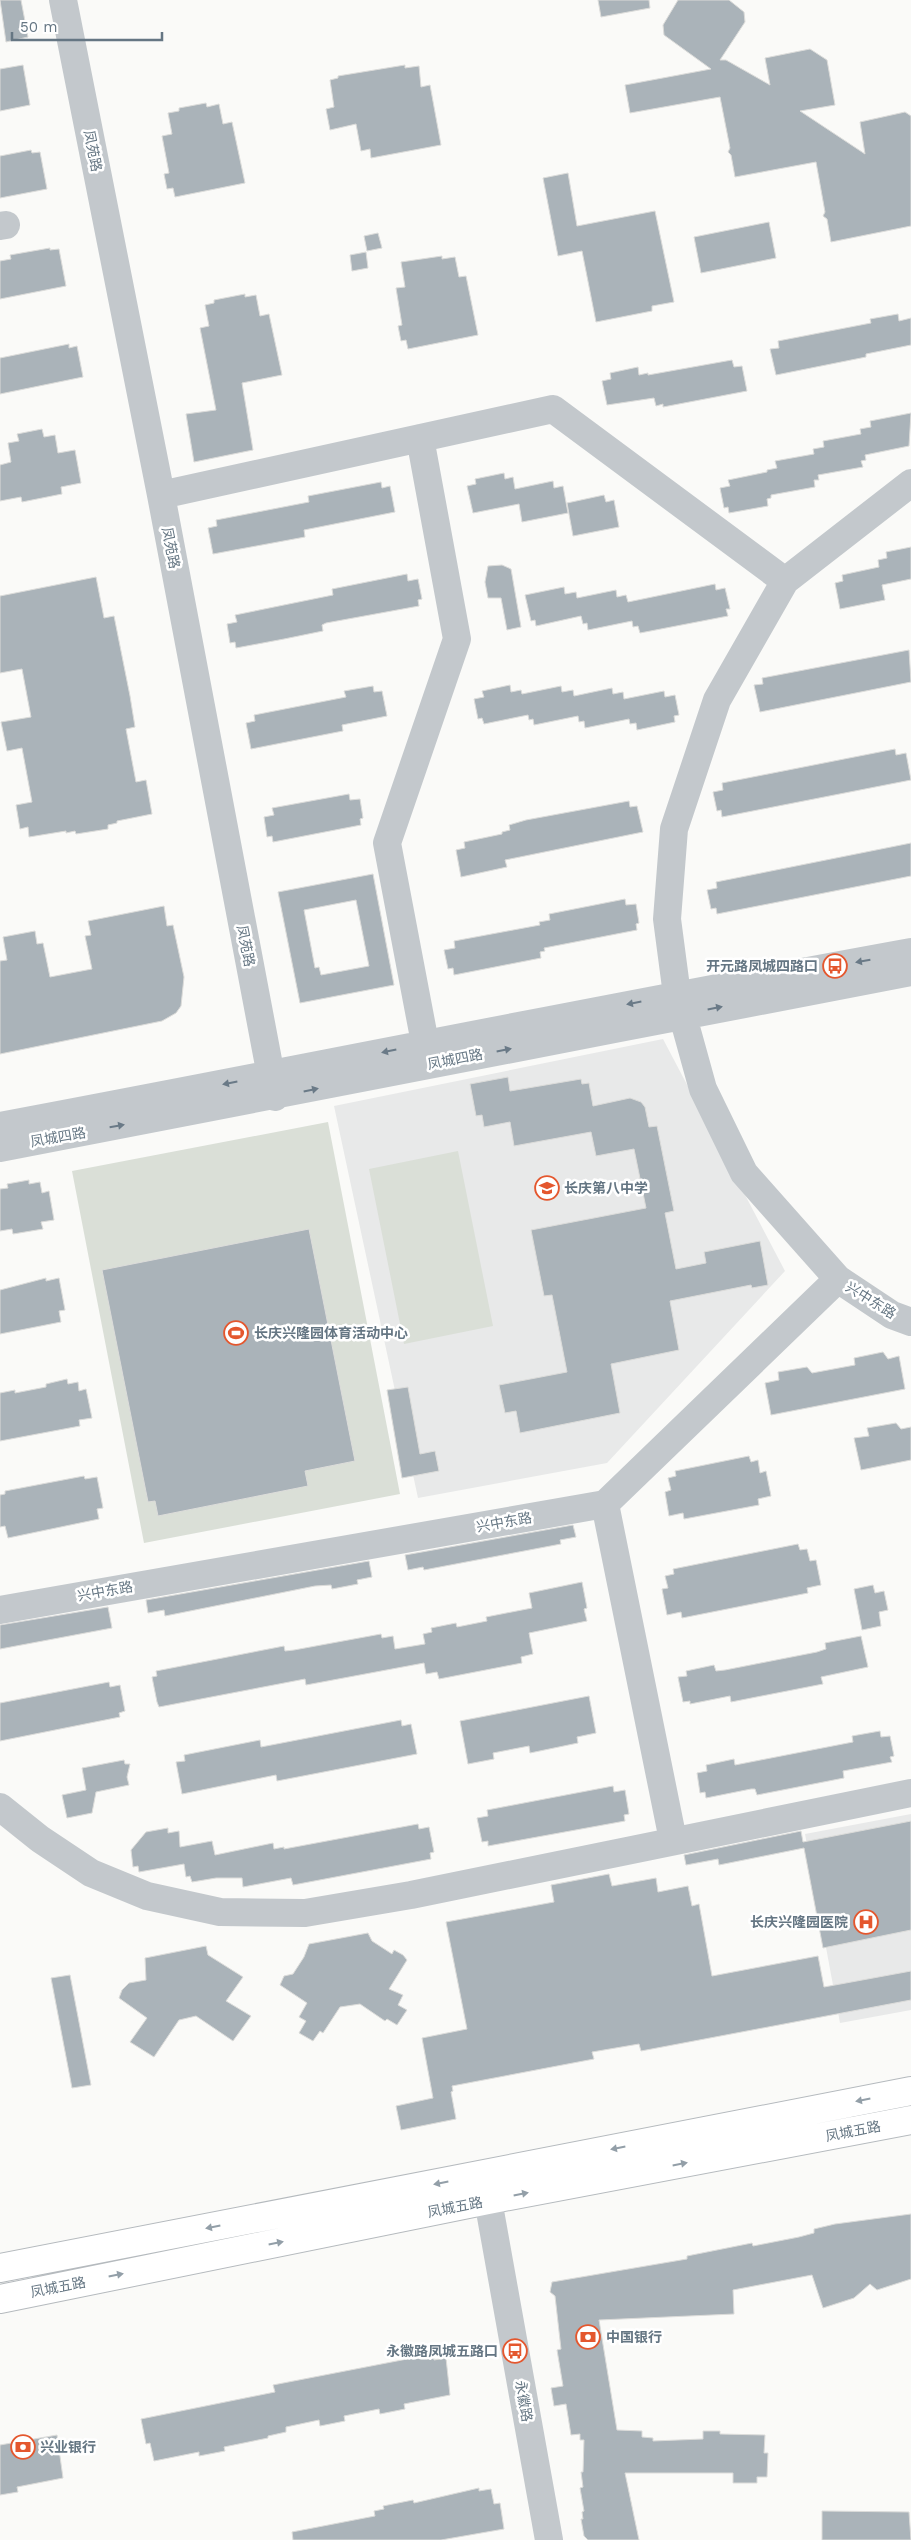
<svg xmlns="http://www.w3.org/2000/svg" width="911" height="2540" font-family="'Work Sans','Noto Sans SC',sans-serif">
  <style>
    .built { fill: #e8e9e9 }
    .garden { fill: #dadfd7 }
    .building { fill: #aab3b9; stroke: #dcdcda; fill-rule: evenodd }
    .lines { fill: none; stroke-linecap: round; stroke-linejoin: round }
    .major-casing { stroke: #b5babe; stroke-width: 30 }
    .minor { stroke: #c3c8cc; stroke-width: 28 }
    .major { stroke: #fff; stroke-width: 28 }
    .oneway { fill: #6a7a87 }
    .oneway2 { fill: #939fa8 }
    .labels { text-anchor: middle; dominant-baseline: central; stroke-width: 5; stroke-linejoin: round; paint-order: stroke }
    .street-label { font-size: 14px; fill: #657683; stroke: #fff }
    .poi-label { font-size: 14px; font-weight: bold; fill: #657683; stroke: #fff; text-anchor: start }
  </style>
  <rect width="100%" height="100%" fill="#fafaf8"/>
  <path class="built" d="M663 1039 785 1271 607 1463 418 1498 334 1106Z
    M911 1814V2010L840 2023 805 1834Z"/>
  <path class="garden" d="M328 1122 400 1494 144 1543 72 1171Z
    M458 1151 493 1326 404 1344 369 1169Z"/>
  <path class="building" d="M0 0H21L28 37 6 42Z
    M598 0H649L650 8 601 17Z
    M678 0H729L744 12 745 22 720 60H726L770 85 765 58 810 49 827 60 835 105 800 111 865 154 860 122 905 112 911 116V226L831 242 827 219 823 216 825 212 816 162 735 177 731 155 728 152 730 148 720 97 630 113 625 85 711 69 664 35 663 25Z
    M23 65 30 105 0 111V69Z
    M405 65V68L419 66 421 87 430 85 441 145 371 158 370 149 361 151 356 124 330 130 326 109 334 107 330 80 338 78V76Z
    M206 103 207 107 219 104 223 124 232 122 245 183 175 197 173 188 167 189 164 174 169 173 162 136 172 134 168 113 179 111V108Z
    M31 150 32 153 40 152 47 189 0 198V156Z
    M568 173 577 226 655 211 674 302 652 306V311L596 322 582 251 558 256 543 178Z
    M769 222 776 258 701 273 694 237Z
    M378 233 382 248 367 251 364 236Z
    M50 248V250L59 249 66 286 0 299V261L11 259 10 255Z
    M366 252 368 268 352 271 350 255Z
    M442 256V259L455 257 459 277 466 276 478 335 408 349 406 340 401 341 398 326 402 325 396 288 405 287 401 262Z
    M245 294V297L256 295 260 316 269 314 282 375 242 383 253 450 194 462 186 414 216 410 200 328 209 326 205 305 214 303V300Z
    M898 314 899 321 911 318V345L866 354V357L776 375 770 349 779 348 778 341 871 323 870 319Z
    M69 344V348L77 346 83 377 0 394V358Z
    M732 360 734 367 742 366 747 391 663 407V404L656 406 654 398 607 405 602 381 611 379 610 373 638 367 639 375 648 373V375Z
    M911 413 909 446 865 455 866 460 861 461 863 467 818 475 819 480H814L815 487 771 495V498L767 499 768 506 729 513 728 507 724 508 720 488 730 486 728 480 767 472V470L777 468 775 461 814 454 813 449 824 447 823 441 861 434 860 429 871 427 870 421Z
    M42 429 44 437 55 435 58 453 75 450 81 483 61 487 62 494 22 502 21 497 0 501V465L11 462 8 443 19 441 17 434Z
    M504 473 505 479 513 477 515 489 553 481 554 488 563 486 568 513 522 522 519 504 473 513 467 486 476 484 475 479Z
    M381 482 382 488 390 486 395 512 304 530 305 537 213 554 208 528 217 526 216 520 309 502 308 496Z
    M604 495 606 502 614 500 619 527 573 536 567 503Z
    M911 547V579L882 585 885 600 840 609 835 583 843 581 842 575 879 567 878 560 887 558 886 552Z
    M502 565 511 569 521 627 507 630 501 598H488L485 582 488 566Z
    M407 574 408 581 418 579 422 599 418 600 419 606 326 623 322 625 323 631 284 639 236 648 235 642 230 643 227 624 237 622 235 615 333 595 332 589Z
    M96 577 104 618 114 616 130 696 135 727 126 729 136 782 146 780 152 814 117 821V823L108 825V829L76 834 75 831 66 833V831L29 837 28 827 20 829 16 805 32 802 22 748 7 751 1 722 31 717 22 669 0 673V596Z
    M715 584 716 590 725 588 730 609H726L728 616 640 633 638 626 633 627 632 621 588 630 587 623 583 624 581 616 536 626 535 620 531 621 525 595 564 587 565 594 576 592 577 598 616 590 617 597 626 595 628 602Z
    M909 650 911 682 760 712 754 685 763 684 762 678Z
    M510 685 511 692 521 690 522 694 561 686 562 692 573 690 574 696 612 688 613 694 623 692 624 699 664 691 665 697 675 695 679 715 674 716 675 722 637 730 636 723 630 724 629 719 585 728 584 721 579 722 578 716 534 725 533 719 529 720 528 715 484 724 482 718 478 719 474 699 484 697 482 691Z
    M373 686 374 692 382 691 387 716 342 725 343 731 251 749 246 723 255 721 254 715 346 697 344 691Z
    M895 749 896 755 906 753 911 780 722 817 721 810 717 811 713 792 723 790 722 783Z
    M349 794 350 800 360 799 363 818 360 819 361 825 273 842 272 836 267 837 264 817 274 815 272 808Z
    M629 801 630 807 637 806 643 832 505 860 507 867 461 877 456 850 465 848 464 842 502 834V832L510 830 509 825 526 820Z
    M911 843V876L717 914 716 908 711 909 707 890 717 888 716 882Z
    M373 874 394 985 300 1003 278 892ZM356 900 369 966 321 975 319 967 315 968 304 910Z
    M625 899 626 905 636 904 639 923 636 924 637 930 544 948 545 951 540 952 541 958 454 975 453 968 448 969 444 950 455 948 454 941 540 925 539 922 550 920 549 914Z
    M164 906 167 926 173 925 184 977 181 1006 176 1013 162 1021 0 1054V961L7 960 3 937 35 931 37 944 43 943 50 977 92 969 85 936 91 935 88 921Z
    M508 1077 510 1091 581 1079 582 1084 589 1083 593 1106 630 1098 641 1102 645 1107 649 1127 657 1126 674 1211 665 1213 676 1269 706 1263 704 1252 760 1241 768 1285 752 1288 751 1285 670 1301 679 1350 611 1364 620 1413 520 1433 516 1411 505 1413 499 1385 567 1372 552 1295 544 1296 531 1230 646 1208 634 1149 596 1156 591 1132 514 1146 510 1122 484 1127 482 1115 476 1116 470 1084Z
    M29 1180V1184L40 1182 42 1193 49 1191 54 1220 41 1222 43 1229 13 1234 12 1229 0 1231V1189L8 1188 7 1184Z
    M309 1229 355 1461 305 1471 308 1486 158 1516 155 1501 148 1502 102 1270Z
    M46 1278V1281L59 1278 65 1310 59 1311 61 1322 0 1334V1290Z
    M883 1352 888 1359 899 1356 905 1389 771 1415 765 1383 779 1380 778 1372 807 1367 812 1373 855 1365 854 1358Z
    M67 1379 68 1384 78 1382 79 1391 86 1389 92 1418 79 1420 80 1426 0 1441V1393L15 1390V1393L46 1387V1384Z
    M408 1387 420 1454 435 1451 439 1471 402 1478 387 1390Z
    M896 1423 901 1429 911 1427V1460L861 1470 854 1438 869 1436 867 1428Z
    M749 1456 751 1462 758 1460 760 1473 766 1471 771 1496 758 1499 759 1505 684 1519 683 1513 669 1516 665 1492 671 1490 668 1478 676 1476 675 1471Z
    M84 1476 85 1479 97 1477 103 1508 97 1509 99 1519 8 1538 5 1526 0 1527V1495L5 1494V1491Z
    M573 1525 576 1537 560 1540 561 1544 424 1570 423 1567 408 1570 405 1555Z
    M798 1544 800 1550 807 1549 810 1561 816 1560 821 1585 807 1588 808 1593 682 1618 681 1612 667 1615 662 1589 668 1588 665 1576 674 1574 673 1569Z
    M369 1561 372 1577 357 1580 358 1584 332 1589 331 1585 315 1586 165 1616 164 1610 148 1613 146 1600Z
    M582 1582 587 1608 584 1609 587 1621 529 1633 533 1654 521 1657 522 1663 439 1679 437 1672 426 1674 424 1663 306 1685 305 1679 159 1707 157 1702 152 1677 157 1676 156 1671 284 1646 285 1651 294 1650 381 1634 382 1638 393 1636 395 1649 425 1644 423 1634 432 1632 431 1628 456 1623 457 1627 487 1621 486 1617 532 1608 529 1593Z
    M873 1585 875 1593 884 1591 888 1610 879 1612 881 1626 862 1630 854 1589Z
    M108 1607 112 1628 0 1649V1625Z
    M861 1636 868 1667 821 1677 823 1684 731 1702 730 1696 690 1704V1701L683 1702 678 1677 687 1676 686 1671 714 1665 716 1671 725 1670 817 1652 826 1649 825 1643Z
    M109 1682 110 1687 120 1685 125 1711 119 1713 120 1717 0 1741V1703Z
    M589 1696 596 1733 577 1737 578 1743 530 1753 529 1746 493 1753 494 1759 468 1764 460 1721Z
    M401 1720 402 1726 411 1724 417 1754 277 1781 276 1775 182 1794 176 1762 185 1761 184 1755 260 1740 261 1747Z
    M880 1731 881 1737 890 1736 894 1756 890 1757 892 1762 843 1771 844 1778 757 1795 755 1789H751L706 1798 705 1792 700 1793 697 1773 707 1771 706 1765 734 1759 735 1765 853 1742 852 1736Z
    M124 1760 125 1764H130L127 1777 129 1785 96 1792 92 1813 67 1818 62 1795 86 1790 82 1768Z
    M613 1786 614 1792 625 1790 629 1814 624 1815 625 1821 488 1846V1841L482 1842 477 1818 488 1816 487 1810Z
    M911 1821V1930L823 1948 804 1848 719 1865 718 1859 686 1865 684 1855 801 1831 803 1842Z
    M418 1824 419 1829 429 1827 434 1852 430 1853 431 1859 293 1885 291 1878 243 1887 242 1878H216L192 1882 190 1876 186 1877 184 1864 139 1872 138 1866 133 1867 131 1850 146 1832 168 1828V1833L179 1831 180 1847 212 1841 215 1855 273 1843 274 1849 284 1847V1849Z
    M609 1874 612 1886 656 1878 658 1892 688 1886 692 1906 699 1904 712 1976 818 1956 824 1987 911 1971V2000L641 2051 639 2044 592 2052 594 2059 452 2086 453 2091 451 2092 456 2119 401 2130 396 2106 433 2098 422 2038 467 2029 446 1922 554 1902 551 1885Z
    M368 1933 372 1941 392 1954 394 1950 403 1955 407 1960 389 1989 403 1995 398 2005 407 2010 397 2025 387 2019 385 2021 360 2004 340 2007 323 2033 320 2031 313 2041 299 2033 306 2021 299 2017 307 2003 280 1985 284 1976 293 1974 304 1957 309 1944Z
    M206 1946 208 1955 243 1977 226 2001 251 2016 233 2041 196 2016 179 2020 154 2057 130 2042 147 2018 119 1998 122 1990 129 1983 146 1980 145 1958Z
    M70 1975 91 2085 72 2088 51 1978Z
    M911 2214V2279L877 2290 870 2284 854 2298 823 2308 812 2275 733 2290 734 2314 599 2320 617 2430 642 2431V2437L653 2438V2441L703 2439V2431H720V2434L765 2435 764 2453H768L767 2477H757V2483H733V2473H625L639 2540H588L584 2536 581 2519H583L582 2512 584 2511 580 2488 583 2487 581 2472H583L584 2440H580V2434L571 2435 566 2404 554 2406 551 2388 563 2386 557 2350 561 2349 555 2296 550 2292 552 2282 687 2259V2256L752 2243 753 2246 799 2237 814 2233V2229L835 2224Z
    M433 2354 434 2360 446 2358 450 2395 404 2404 405 2409 380 2414 379 2409 344 2416 345 2421 320 2426 319 2420 286 2427V2432L268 2436V2438L224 2447 225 2451 199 2456V2452L154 2461 150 2443 146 2444 141 2419 275 2392 273 2385Z
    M57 2435 63 2478 17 2487 18 2492 0 2495V2445Z
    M479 2488V2491L491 2489 494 2504 500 2503 504 2529 441 2540H293L292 2532 375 2516 374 2511 384 2509 383 2506 413 2500 414 2503Z
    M822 2511 909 2512 911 2540H822Z"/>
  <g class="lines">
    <g class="major-casing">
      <path id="major" d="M0 2268 911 2091
        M0 2299 488 2200 911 2120"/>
    </g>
    <path class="minor" d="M63 0 161 495 275 1097
      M0 226 6 225
      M420 438 457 639 387 843 425 1043
      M161 495 553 409 785 581
      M0 1126C304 1069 607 1007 911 952
      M0 1148C304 1092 607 1029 911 972
      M838 1279 744 1173 703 1089 677 995 667 919 674 829 717 700 785 581 911 483
      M605 1504 673 1840
      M0 1610 605 1504 838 1279 892 1315 911 1322
      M0 1807 40 1839 91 1873 147 1896 220 1912 305 1913 411 1895 911 1793
      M481 2176 488 2200 549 2540"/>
    <use href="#major" class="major"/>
  </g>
  <defs><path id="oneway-solid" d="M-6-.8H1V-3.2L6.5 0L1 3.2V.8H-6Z" transform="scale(1.25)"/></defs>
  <g class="oneway">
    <use href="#oneway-solid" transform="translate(863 961) rotate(170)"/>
    <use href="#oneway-solid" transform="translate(634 1003) rotate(169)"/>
    <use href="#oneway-solid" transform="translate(715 1008) rotate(-11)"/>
    <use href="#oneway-solid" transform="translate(504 1050) rotate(-11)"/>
    <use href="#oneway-solid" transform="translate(389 1051) rotate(168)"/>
    <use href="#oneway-solid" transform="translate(230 1083) rotate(169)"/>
    <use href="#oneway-solid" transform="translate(311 1090) rotate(-12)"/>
    <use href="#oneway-solid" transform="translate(117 1126) rotate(-10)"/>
  </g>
  <g class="oneway2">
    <use href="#oneway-solid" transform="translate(863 2100) rotate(169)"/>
    <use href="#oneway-solid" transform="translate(618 2148) rotate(169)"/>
    <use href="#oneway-solid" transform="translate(680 2164) rotate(-11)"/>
    <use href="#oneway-solid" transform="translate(441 2183) rotate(169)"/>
    <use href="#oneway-solid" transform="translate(521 2194) rotate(-11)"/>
    <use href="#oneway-solid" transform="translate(213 2227) rotate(169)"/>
    <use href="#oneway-solid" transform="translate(276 2243) rotate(-11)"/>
    <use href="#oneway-solid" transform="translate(116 2275) rotate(-11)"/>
  </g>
  <defs>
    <g id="bus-ring" transform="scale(1.25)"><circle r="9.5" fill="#fff" stroke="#e4572e" stroke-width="1.5"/><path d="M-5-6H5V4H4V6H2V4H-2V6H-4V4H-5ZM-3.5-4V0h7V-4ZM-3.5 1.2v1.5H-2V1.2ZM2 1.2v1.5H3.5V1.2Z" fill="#e4572e"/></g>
    <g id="school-ring" transform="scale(1.25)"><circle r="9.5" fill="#fff" stroke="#e4572e" stroke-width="1.5"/><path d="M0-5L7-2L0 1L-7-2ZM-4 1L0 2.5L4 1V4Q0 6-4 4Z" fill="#e4572e"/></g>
    <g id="stadium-ring" transform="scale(1.25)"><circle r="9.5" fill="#fff" stroke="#e4572e" stroke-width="1.5"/><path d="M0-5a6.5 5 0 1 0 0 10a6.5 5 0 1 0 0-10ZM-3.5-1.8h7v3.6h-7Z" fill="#e4572e"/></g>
    <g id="hospital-ring" transform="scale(1.25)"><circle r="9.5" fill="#fff" stroke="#e4572e" stroke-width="1.5"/><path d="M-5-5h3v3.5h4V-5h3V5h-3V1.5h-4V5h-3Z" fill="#e4572e"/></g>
    <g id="bank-ring" transform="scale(1.25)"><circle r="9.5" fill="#fff" stroke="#e4572e" stroke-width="1.5"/><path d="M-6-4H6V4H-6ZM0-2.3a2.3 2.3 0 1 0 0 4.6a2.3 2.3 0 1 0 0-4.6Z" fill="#e4572e"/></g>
  </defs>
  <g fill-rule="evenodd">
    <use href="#bus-ring" x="835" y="966"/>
    <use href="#school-ring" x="547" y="1188"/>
    <use href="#stadium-ring" x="236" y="1333"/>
    <use href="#hospital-ring" x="866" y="1922"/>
    <use href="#bank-ring" x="588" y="2337"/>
    <use href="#bus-ring" x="515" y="2351"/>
    <use href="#bank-ring" x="23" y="2447"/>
  </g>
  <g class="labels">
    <g class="street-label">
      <text transform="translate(93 151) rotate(79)">凤苑路</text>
      <text transform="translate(171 548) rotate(79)">凤苑路</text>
      <text transform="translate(246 946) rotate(79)">凤苑路</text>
      <text transform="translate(455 1059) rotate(-11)">凤城四路</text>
      <text transform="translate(58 1137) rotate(-10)">凤城四路</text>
      <text transform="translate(871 1300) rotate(32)">兴中东路</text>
      <text transform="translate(504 1522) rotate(-10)">兴中东路</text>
      <text transform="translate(105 1591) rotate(-10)">兴中东路</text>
      <text transform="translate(853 2131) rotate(-11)">凤城五路</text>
      <text transform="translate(455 2207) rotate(-11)">凤城五路</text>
      <text transform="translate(58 2287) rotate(-11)">凤城五路</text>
      <text transform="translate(524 2401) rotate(80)">永徽路</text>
    </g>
    <g class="poi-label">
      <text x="818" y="966" text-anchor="end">开元路凤城四路口</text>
      <text x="564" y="1188">长庆第八中学</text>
      <text x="254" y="1333">长庆兴隆园体育活动中心</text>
      <text x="848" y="1922" text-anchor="end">长庆兴隆园医院</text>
      <text x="606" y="2337">中国银行</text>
      <text x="498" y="2351" text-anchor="end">永徽路凤城五路口</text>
      <text x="40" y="2447">兴业银行</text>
    </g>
  </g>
  <path d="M12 32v8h150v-8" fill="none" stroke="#657683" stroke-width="2.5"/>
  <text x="20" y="32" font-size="15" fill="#657683" stroke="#ffffff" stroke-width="4" paint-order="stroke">50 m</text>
</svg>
